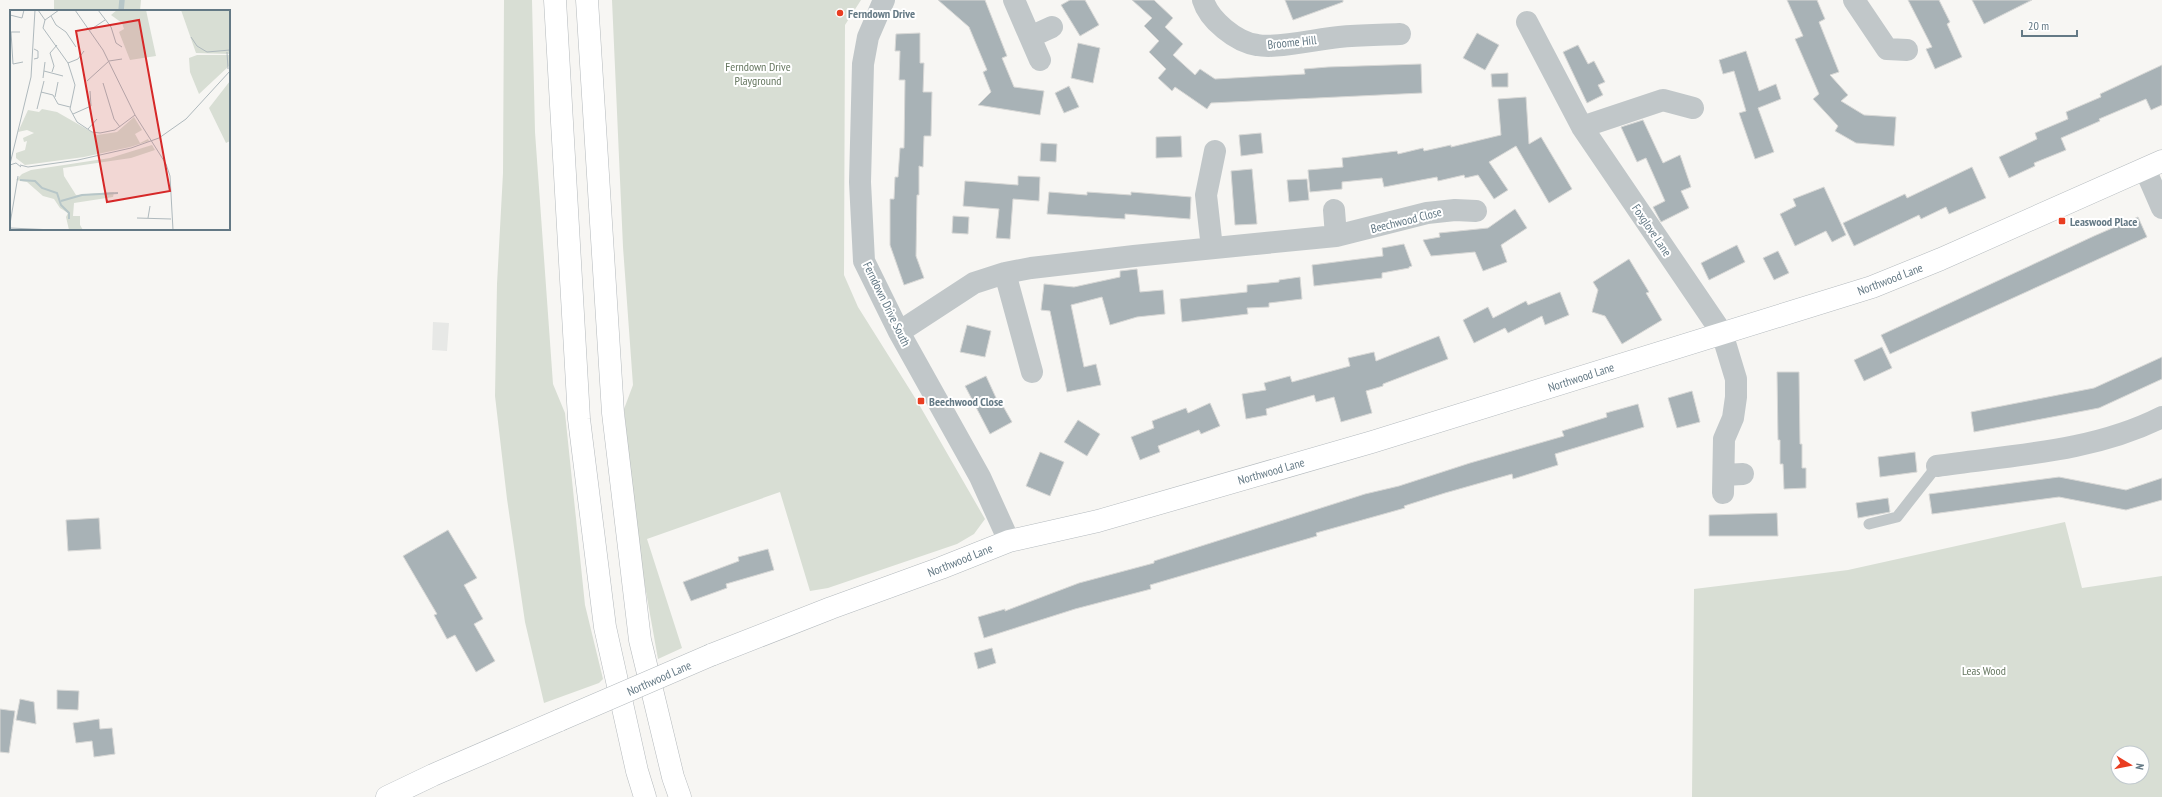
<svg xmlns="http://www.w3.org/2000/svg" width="2162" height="797" font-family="'PT Sans Narrow',sans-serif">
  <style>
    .built { fill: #e7e8e6 }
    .green { fill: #d8ded4; fill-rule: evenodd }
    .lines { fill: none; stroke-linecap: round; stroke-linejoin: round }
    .stream { stroke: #b7c6c8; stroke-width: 5.5 }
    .building { fill: #a8b2b6; stroke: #d8d8d6 }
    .secondary-casing { stroke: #b4babe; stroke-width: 23 }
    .highway-casing { stroke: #b4b9bc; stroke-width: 23 }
    .lane { stroke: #c1c7c9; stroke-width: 11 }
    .street { stroke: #c1c7c9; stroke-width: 22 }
    .secondary { stroke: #fff; stroke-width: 22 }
    .highway { stroke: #fff; stroke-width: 22 }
    .secondary-bridge-casing { stroke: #b4babe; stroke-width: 23; stroke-linecap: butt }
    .secondary-bridge { stroke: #fff; stroke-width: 22 }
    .poi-dot { fill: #e93d21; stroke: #fff; stroke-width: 1.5 }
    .labels { text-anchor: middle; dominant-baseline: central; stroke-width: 4; stroke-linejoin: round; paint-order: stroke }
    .poi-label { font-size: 12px; font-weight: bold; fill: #647985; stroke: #fff; text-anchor: start }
    .street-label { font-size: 12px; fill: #647985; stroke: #fff }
    .park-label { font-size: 12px; fill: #667760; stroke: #fff }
    .inset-river { fill: none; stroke: #b7c6c8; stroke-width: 2 }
    .inset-road { fill: none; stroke: #afb9bd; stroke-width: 1 }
    .view { fill: #d62828; fill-opacity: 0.15; stroke: #d62828; stroke-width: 2 }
    .inset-edge { fill: none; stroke: #647985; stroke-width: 2 }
  </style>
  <rect width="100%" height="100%" fill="#f7f6f3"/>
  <path class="built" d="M433 322 449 323 447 351 432 350Z"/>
  <path class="green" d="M54 0H141L140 11H54Z
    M504 0H532L535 132 553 384 565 413 585 605 603 679 599 683 544 703 525 622 507 499 495 396 497 284 503 173Z
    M612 0H861L845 25 844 275 858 307 917 401 985 519 974 534 957 544 828 588 810 591 780 492 647 539 682 648 658 659 638 547 624 409 633 385 623 247Z
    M2065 522 2082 588 2162 576V797H1692L1694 589 1848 570ZM2118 753H2142V777H2118Z"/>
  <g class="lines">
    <path class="stream" d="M121 11 122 0"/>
  </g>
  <path class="building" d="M938 0H985L1007 56 1002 58 1014 87 1044 91 1040 115 978 105 991 92 983 72 987 70 969 27Z
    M1070 0H1085L1099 25 1080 36 1061 5Z
    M1132 0H1154L1173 18 1165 27 1183 44 1173 55 1195 75 1200 69 1215 79 1305 74 1304 69 1328 67 1421 64 1422 93 1211 103 1207 109 1175 87 1172 91 1158 78 1166 69 1149 52 1159 41 1144 26 1152 18Z
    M1285 0H1343V2L1293 20Z
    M1787 0H1817L1825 19 1819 22 1839 72 1830 75 1848 95 1841 101 1864 115 1896 117 1894 146 1856 143 1835 131 1838 126 1813 99 1819 94 1795 39 1803 36Z
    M1908 0H1939L1950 22 1947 24 1962 57 1935 69 1926 49 1932 47Z
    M1972 0H2032L1984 24Z
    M920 33V63H924L923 92H932L931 136H924L923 167 919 166V195H917L916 256 924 278 904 285 890 245V199H894L895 177H898L900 148H904L905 80H899L900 51H895L896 34Z
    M1477 33 1499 45 1485 70 1463 58Z
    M1078 43 1100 48 1093 83 1071 78Z
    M1578 45 1588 64 1594 61 1605 82 1598 85 1603 95 1587 103 1563 52Z
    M1746 51 1759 91 1776 84 1781 99 1758 108 1774 152 1755 159 1739 113 1746 111 1734 71 1723 74 1719 60Z
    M2162 65V105L2151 110 2146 99 2099 119 2100 121 2061 138 2066 150 2034 163 2035 166 2009 178 1999 157 2037 139 2035 133 2068 119 2066 112 2101 97 2100 94Z
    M1508 73V87H1492L1491 74Z
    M1069 86 1079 107 1064 113 1055 93Z
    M1526 97 1529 144 1541 137 1572 189 1549 203 1516 146 1489 162 1508 190 1494 199 1478 175 1465 178 1464 175 1438 181 1437 177 1384 187 1382 178 1342 182V189L1310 192 1308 170 1343 167 1342 158 1397 151 1398 154 1423 148 1424 151 1451 145V147L1501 135 1498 99Z
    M1643 120 1663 163 1680 155 1691 187 1681 191 1689 208 1661 222 1653 207 1665 201 1646 158 1637 162 1621 127Z
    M1261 133 1263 153 1241 156 1239 135Z
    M1181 136 1182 157 1156 158V137Z
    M1041 143 1057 144 1056 162 1040 161Z
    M1972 167 1986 198 1949 214 1946 207 1921 219 1919 215 1854 246 1843 223 1905 194 1907 198Z
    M1252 169 1257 224 1235 225 1231 171Z
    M1018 176 1040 177 1039 201 1013 199 1010 239 996 238 999 209 963 206 965 181 1018 185Z
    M1307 179 1309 200 1289 202 1287 180Z
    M1824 187 1846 235 1832 242 1826 231 1795 246 1780 214 1796 206 1793 199Z
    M1049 192 1087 195V192L1131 195V192L1191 197 1190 219 1125 214V219L1047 214Z
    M1515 209 1527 228 1501 245 1507 262 1483 271 1475 252 1431 256 1423 240 1440 237 1439 233 1488 228Z
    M953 216 969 217 968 234 952 233Z
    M2138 217 2147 237 1890 354 1881 335 2094 236Z
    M1404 244 1412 266 1409 267V268L1382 273V278L1314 286 1312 265 1383 256 1382 248Z
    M1737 245 1745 262 1709 280 1701 263Z
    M1778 251 1789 273 1774 280 1763 258Z
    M1629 259 1649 292 1646 293 1662 320 1622 344 1605 316 1592 312 1598 290 1593 282Z
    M1137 269 1140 292 1163 290 1165 314 1137 317 1110 325 1102 297 1071 305 1084 367 1096 364 1101 385 1067 392 1050 311 1041 310 1044 284 1074 287 1120 277V271Z
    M1300 277 1302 299 1269 303V307L1247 308 1248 314 1182 322 1180 299 1247 292V285L1279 282V280Z
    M1560 292 1569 315 1545 325 1542 316 1508 333 1505 328 1474 343 1463 320 1488 307 1493 318 1526 301 1528 305Z
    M967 325 991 331 985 357 960 352Z
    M1439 336 1448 359 1383 384V386L1366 391 1372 413 1341 422 1334 397 1316 402 1314 395 1266 409 1267 415 1246 419 1242 394 1266 390 1264 383 1290 376 1292 382 1350 366 1348 358 1374 352 1376 361Z
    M1882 347 1892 368 1864 381 1854 360Z
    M2162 357V379L2099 408 1974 432 1971 412 2094 388Z
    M1777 372H1799L1800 444H1802V468H1806V488L1784 489 1783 464H1780V440H1778Z
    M986 376 997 400 999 399 1012 422 990 434 965 386Z
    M1692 391 1700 422 1677 428 1668 398Z
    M1210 403 1220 426 1201 434 1199 430 1158 446 1160 452 1140 460 1131 437 1154 428 1152 421 1186 408 1188 413Z
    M1638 404 1644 427 1555 454 1558 465 1513 479 1512 474 1445 493 1404 506 1405 508 1316 533 1317 536 1150 585 1151 589 1075 609 984 638 978 617 1005 609V611L1079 583 1154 563V561L1365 494 1399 486 1470 463 1564 436 1562 431 1607 417 1606 413Z
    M1078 420 1100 434 1087 456 1064 442Z
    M1040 452 1064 462 1050 496 1026 486Z
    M1915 452 1917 472 1880 477 1878 457Z
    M2059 477 2126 490 2162 478V500L2126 510 2059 497 1932 514 1929 494Z
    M1888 498 1890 512 1858 518 1856 503Z
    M1777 513 1778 536H1709V515Z
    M99 518 101 549 68 551 66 520Z
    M448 530 477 578 464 585 483 619 474 624 495 661 476 672 455 635 447 639 434 615 437 614 403 556Z
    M768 549 774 570 726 584 727 588 691 601 683 582 739 561 738 557Z
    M992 648 996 663 978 669 974 653Z
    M57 690 79 691 78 710 57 709Z
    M20 699 34 702 36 724 16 720Z
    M0 709 15 711 9 753 0 752Z
    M99 719 100 729 112 728 115 754 94 757 92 741 76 743 73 723Z"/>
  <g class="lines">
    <g class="secondary-casing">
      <path id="secondary" d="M711 655 831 608 941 568 1009 541 1098 521 1372 442 1872 287 1941 259 2162 161
        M387 797 433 775 560 720"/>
    </g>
    <g class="highway-casing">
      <path id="highway" d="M555 0 579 419 605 627 637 771 645 797
        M587 0 613 413 640 640 673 777 680 797"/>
    </g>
    <path class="lane" d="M1869 524 1897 517 1937 466"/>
    <path class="street" d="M884 0 868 37 863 64 860 182 864 261 899 332 980 477 1009 541
      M1014 0 1040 60
      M1203 0C1209 20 1236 42 1257 45 1277 49 1317 39 1339 37 1359 35 1380 35 1400 34
      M1854 0 1887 49 1907 50
      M1527 22 1582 127 1722 333 1736 379V397L1733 418 1724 439 1723 493
      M1030 37 1052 27
      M1582 127 1663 100 1693 108
      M2145 169 2162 208
      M1334 210 1336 236
      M1212 248 1206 195 1215 151
      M1005 273 1032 372
      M899 332 974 283 1005 273 1031 268 1134 256 1336 236 1427 213 1455 210 1476 211
      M1937 466C2012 455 2093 452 2162 417
      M1724 475 1743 474"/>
    <use href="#secondary" class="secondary"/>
    <use href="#highway" class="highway"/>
    <g class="secondary-bridge-casing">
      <path id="secondary-bridge" d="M560 720 711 655"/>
    </g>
    <use href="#secondary-bridge" class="secondary-bridge"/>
  </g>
  <g class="poi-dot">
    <circle cx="840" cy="13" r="4"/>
    <rect x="2058" y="217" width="8" height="8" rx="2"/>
    <rect x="917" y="397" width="8" height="8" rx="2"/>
  </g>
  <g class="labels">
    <g class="poi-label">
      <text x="848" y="13">Ferndown Drive</text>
      <text x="2070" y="221">Leaswood Place</text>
      <text x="929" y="401">Beechwood Close</text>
    </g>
    <g class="street-label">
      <text transform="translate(1292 42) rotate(-6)">Broome Hill</text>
      <text transform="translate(1406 220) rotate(-14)">Beechwood Close</text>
      <text transform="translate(1652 230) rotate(56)">Foxglove Lane</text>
      <text transform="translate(1890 279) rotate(-21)">Northwood Lane</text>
      <text transform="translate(887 304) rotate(64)">Ferndown Drive South</text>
      <text transform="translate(1581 377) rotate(-18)">Northwood Lane</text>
      <text transform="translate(1271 471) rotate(-16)">Northwood Lane</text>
      <text transform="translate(960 560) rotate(-22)">Northwood Lane</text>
      <text transform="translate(659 678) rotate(-24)">Northwood Lane</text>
    </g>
    <g class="park-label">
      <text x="758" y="66">Ferndown Drive<tspan x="758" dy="14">Playground</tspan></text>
      <text x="1984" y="670">Leas Wood</text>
    </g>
  </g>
  <g transform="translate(10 10)">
    <rect width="220" height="220" fill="#f7f6f3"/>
    <path d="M107 0H136L146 46 120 50 109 22 114 19 112 13 101 5ZM171 0H220V44L186 43ZM187 45H220V55L189 84 180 62 179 48ZM220 71V131L216 133 199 98ZM32 99 47 102 87 125 107 122 124 107 132 120 125 124 130 133 138 129 139 131 120 137 74 147 15 155 6 148V143L15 140 17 131 14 132 13 128 24 123 17 120 8 122 18 100 29 102ZM142 135 145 140 121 148 53 158 54 166 66 185 104 182 103 187 64 193 63 206H70V215L73 220H59L56 207 58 203 50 198 44 189 33 186 17 172 6 170 12 164 21 160 100 148Z" fill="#d8ded4"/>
    <path class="inset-river" d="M10 170 25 171 32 178 47 183 51 195 59 203V209M51 191 72 185 108 183"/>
    <path class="inset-road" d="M28 0 35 10M49 0 35 10 33 18 58 53 65 75 60 99 67 112 82 122 90 123 105 120 125 105M65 0 93 40 125 105 156 154 160 166 163 220M88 0 101 17 106 33 112 37M0 5 12 8 14 0M41 6 46 15 56 22 66 37M80 20 95 10M10 22H1L3 54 13 52M181 27 187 36 197 42 220 40M217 42 218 59M24 49 28 48V41L24 39M58 53 68 49 74 41M34 61 53 66M42 62 44 56 40 43 47 35M33 68 35 52M77 71 99 51 112 49M93 73 104 109 110 117M31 82 43 85 48 94 60 97M45 87 48 72M27 99 34 71M63 104 81 96 80 81M78 119 87 109M0 154 21 67 25 0M0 155 6 153 11 157M10 155 18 157 68 150 121 138 149 128 176 109 220 61M127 208 161 209M138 208 140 196M0 214 8 166M0 218 44 220"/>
    <path class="view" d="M129 10 160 181 97 192 66 21Z"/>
    <rect width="220" height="220" class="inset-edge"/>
  </g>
  <g transform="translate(2130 765) rotate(100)"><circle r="19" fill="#ffffff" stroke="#c1c9ce"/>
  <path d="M0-3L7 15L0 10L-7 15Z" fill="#e93d21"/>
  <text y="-6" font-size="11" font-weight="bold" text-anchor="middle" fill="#647985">N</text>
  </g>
  <path d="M2022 30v6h55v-6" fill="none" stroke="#647985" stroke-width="2"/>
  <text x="2028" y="30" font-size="12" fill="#647985" stroke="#ffffff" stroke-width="3" paint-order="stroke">20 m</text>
</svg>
